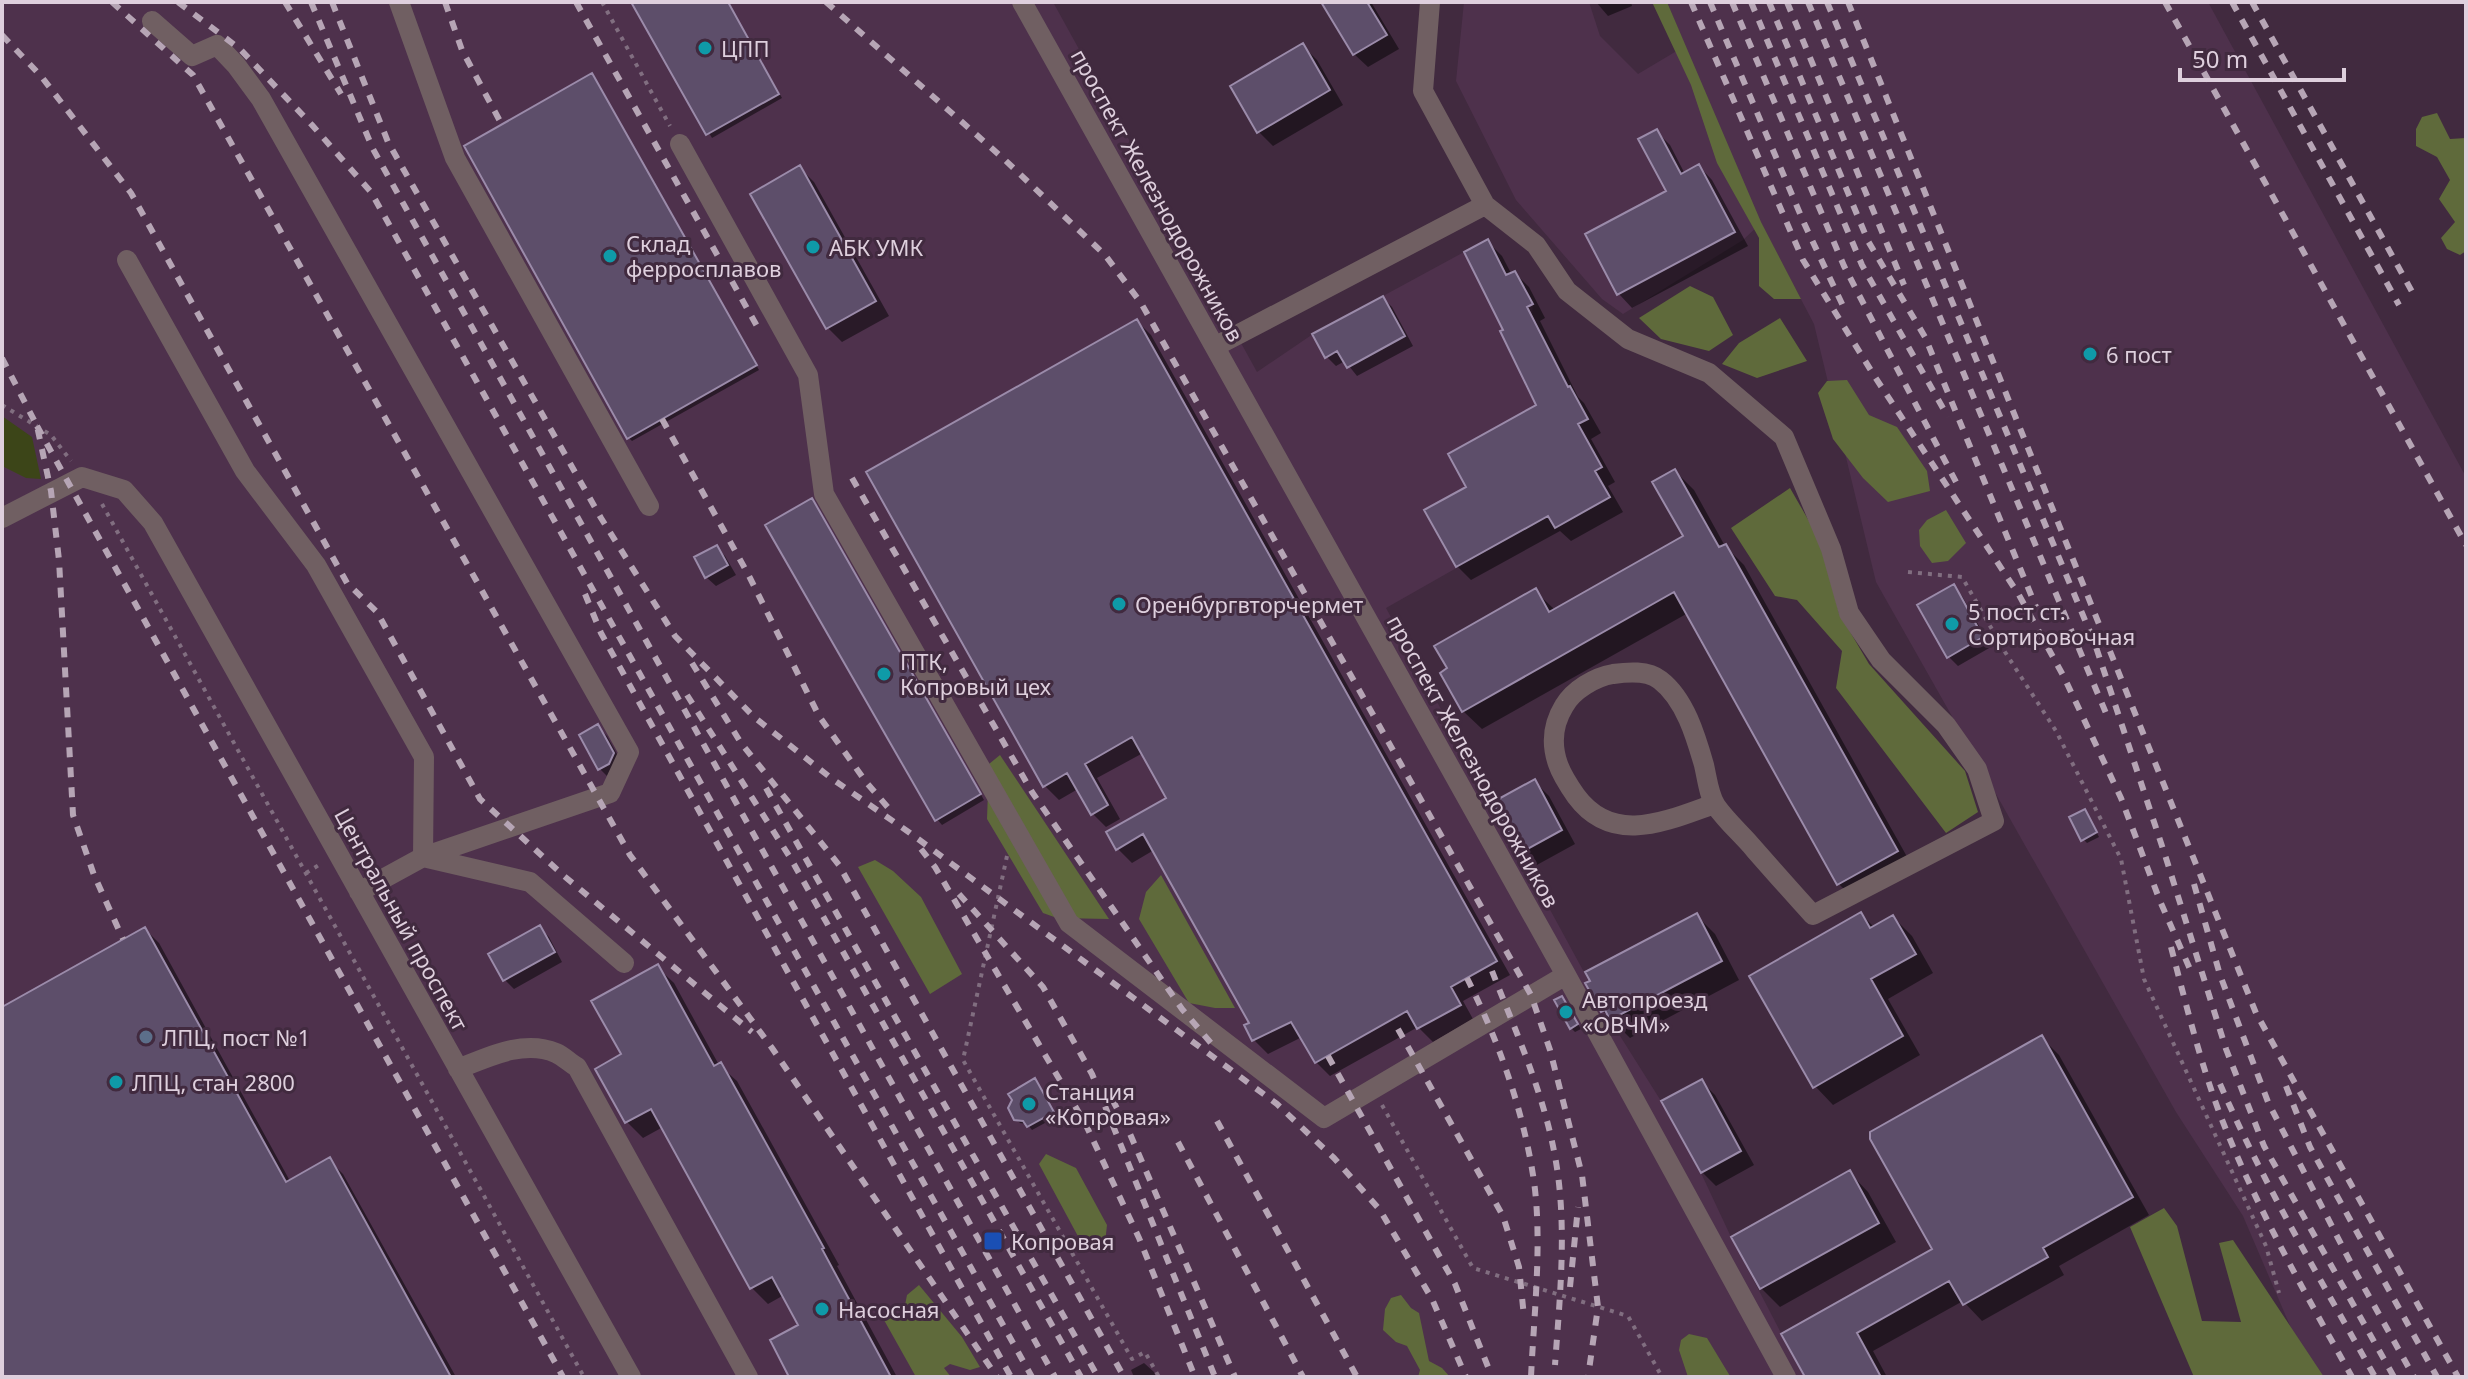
<svg xmlns="http://www.w3.org/2000/svg" width="2468" height="1379" font-family="'Noto Sans',sans-serif">
  <style>
    .built { fill: #4e314c }
    .green { fill: #3c4518 }
    .forest { fill: #5f6a3b }
    .shadow { fill: #0007 }
    .building { fill: #5d4e6a; stroke: #9b8baa; stroke-width: 2 }
    .lines { fill: none; stroke-linecap: round; stroke-linejoin: round }
    .path { stroke: #816e80; stroke-width: 4; stroke-dasharray: 4 6; stroke-linecap: butt }
    .minor { stroke: #705f62; stroke-width: 20 }
    .rail { stroke: #b6a5b5; stroke-width: 6; stroke-dasharray: 10 10; stroke-linecap: butt }
    .culture-dot { fill: #0f9aa8; stroke: #412a3f; stroke-width: 3 }
    .service-dot { fill: #5c6f8a; stroke: #412a3f; stroke-width: 3 }
    .transit-dot { fill: #1a4fb4; stroke: #412a3f; stroke-width: 3 }
    .labels { text-anchor: middle; dominant-baseline: central; stroke-width: 6; stroke-linejoin: round; paint-order: stroke }
    .poi-label { font-size: 22px; fill: #decfdd; stroke: #412a3f; text-anchor: start }
    .street-label { font-size: 22px; fill: #decfdd; stroke: #412a3f }
  </style>
  <rect width="100%" height="100%" fill="#412a3f"/>
  <path class="built" d="M2 2H1053L1257 372 1313 334 1488 239 1506 275 1515 271 1533 304 1532 315 1558 368 1588 419 1517 459 1548 516 1386 608 1610 1020 1661 1101 1701 1173 1731 1237 1804 1377H2Z
    M1464 2H1589L1600 36 1638 74 1685 46 1667 2H2208L2466 477V1377H2312L2243 1216 2176 1112 1876 582 1814 324 1761 223 1743 240 1623 314 1602 299 1516 200 1456 81Z"/>
  <path class="green" d="M2 416 32 437 41 479 26 478 2 466Z"/>
  <path class="forest" d="M1652 2H1667L1761 222 1801 299H1774L1759 286V238L1717 163 1691 85Z
    M2437 113 2450 139 2466 138V251L2460 255 2447 249 2441 238 2455 222 2439 199 2450 180 2437 157 2416 146V129L2422 117Z
    M1690 286 1713 297 1733 335 1709 351 1661 339 1639 318Z
    M1780 318 1807 361 1757 378 1722 364 1739 343Z
    M1847 380 1869 415 1897 427 1927 471 1930 491 1888 502 1863 478 1833 439 1818 393 1827 381Z
    M1790 488 1821 542 1839 613 1869 664 1965 771 1978 812 1946 833 1836 688 1842 651 1797 600 1775 596 1731 528Z
    M1946 510 1966 543 1948 561 1932 563 1920 546 1919 530 1927 520Z
    M1000 755 1109 919 1057 918 1043 913 987 819 989 764Z
    M875 860 893 871 921 897 962 974 930 994 858 867Z
    M1161 875 1235 1008H1215L1189 1003 1139 919 1146 892Z
    M1046 1154 1076 1168 1107 1225 1105 1243 1096 1250 1080 1240 1039 1164Z
    M2164 1208 2177 1226 2202 1321 2241 1322 2219 1243 2233 1240 2324 1377H2194L2130 1227Z
    M919 1285 962 1337 980 1367 970 1370 950 1364 944 1368 951 1377H916L884 1320 903 1315 907 1295Z
    M1401 1295 1411 1308 1419 1313 1429 1361 1442 1368 1450 1377H1418L1420 1370 1407 1346 1396 1342 1383 1330 1385 1309 1391 1298Z
    M1689 1334 1707 1338 1730 1376 1750 1377H1688L1679 1350 1681 1340Z"/>
  <path class="shadow" d="M633 2H728L782 98 712 138Z
    M1324 2H1371L1399 49 1368 67 1354 54Z
    M1596 2H1631L1632 6 1608 16Z
    M1303 46 1317 60 1343 105 1273 146 1259 132Z
    M596 80 759 370 632 441 629 438Z
    M1657 132 1670 145 1685 174 1699 166 1712 180 1748 246 1632 308 1619 294 1587 235 1668 192Z
    M800 168 814 182 889 316 842 342 828 328 753 194Z
    M1488 242 1502 256 1512 275 1515 273 1529 287 1545 318 1540 321 1578 397 1584 403 1601 433 1591 439 1615 482 1608 486 1623 512 1571 541 1560 531 1471 580 1457 566 1469 487 1539 406 1506 330Z
    M1383 298 1392 307 1413 346 1357 376 1345 361 1336 366 1327 357Z
    M1137 321 1151 335 1510 975 1463 1001 1473 1019 1433 1042 1418 1027 1330 1076 1316 1062 1302 1037 1268 1054 1254 1040 1247 1026 1251 1024 1154 850 1132 863 1118 849 1108 833 1169 799 1143 753 1097 778 1120 819 1106 827 1092 813 1078 789 1059 800 1045 786Z
    M1675 471 1694 490 1725 546 1744 565 1915 871 1857 903 1839 884 1688 613 1482 729 1463 711 1535 591 1554 609 1685 537Z
    M811 500 817 506 984 800 942 825 937 819Z
    M716 547 725 556 736 575 716 586 706 577Z
    M1953 587 1962 596 1991 647 1958 666 1949 657Z
    M598 727 607 736 622 763 609 778 600 769Z
    M1535 782 1549 796 1575 844 1535 866 1521 851Z
    M2088 815 2099 837 2087 843 2083 839Z
    M1861 914 1875 928 1893 917 1912 936 1933 973 1888 999 1920 1055 1833 1105 1815 1086Z
    M1696 915 1715 934 1739 980 1630 1038 1603 1011Z
    M540 928 549 937 562 962 514 989 505 980 491 955Z
    M145 929 159 943 290 1181 329 1160 343 1174 456 1377H20L2 1372V1009Z
    M657 967 674 983 719 1065 737 1081 839 1265 837 1266 897 1377H791L801 1326 784 1295 768 1304 752 1288 663 1127 643 1138 627 1122 624 1055Z
    M1562 998 1581 1029 1575 1032 1571 1028Z
    M2041 1037 2059 1055 2149 1215 2059 1266 2064 1275 1982 1321 1963 1301 1873 1351 1887 1377H1807L1934 1250Z
    M1035 1081 1056 1117 1032 1130 1027 1124 1020 1123 1016 1119Z
    M1701 1081 1715 1095 1754 1165 1716 1186 1702 1172Z
    M1850 1173 1868 1192 1896 1242 1780 1307 1761 1288Z
    M1144 1363 1154 1372 1156 1377H1134L1131 1370Z"/>
  <path class="building" d="M631 2H728L779 94 706 135Z
    M1321 2H1367L1387 35 1353 55Z
    M1303 43 1330 90 1257 133 1230 86Z
    M592 73 757 365 627 439 464 146Z
    M1657 129 1681 174 1699 164 1735 232 1617 295 1585 234 1666 191 1638 139Z
    M800 165 876 301 826 329 750 194Z
    M1488 239 1506 275 1515 271 1533 304 1527 307 1568 387 1570 386 1588 419 1578 424 1602 467 1595 471 1610 497 1555 528 1548 516 1456 567 1424 510 1466 487 1448 454 1536 405 1500 331 1503 330 1464 252Z
    M1383 296 1405 336 1347 368 1337 351 1325 358 1312 334Z
    M1137 319 1497 961 1451 987 1461 1005 1417 1029 1407 1011 1315 1063 1291 1022 1252 1041 1244 1025 1249 1023 1143 834 1116 850 1106 832 1166 798 1132 737 1085 764 1108 805 1091 815 1067 773 1043 787 866 472Z
    M1675 469 1719 547 1726 544 1898 851 1837 885 1674 592 1462 712 1440 673 1447 668 1434 646 1536 588 1549 612 1683 536 1652 482Z
    M812 498 981 794 935 821 765 525Z
    M717 545 728 565 705 578 694 557Z
    M1954 584 1983 637 1947 658 1917 605Z
    M598 724 614 753 609 764 598 770 579 735Z
    M1535 779 1562 830 1520 853 1493 802Z
    M2085 809 2097 832 2081 841 2069 817Z
    M1861 912 1870 928 1893 915 1916 954 1871 979 1903 1036 1813 1088 1749 976Z
    M1697 913 1722 961 1610 1020 1605 1010 1601 1012 1585 983 1590 981 1585 972Z
    M540 925 555 952 503 981 488 954Z
    M145 927 286 1182 330 1157 451 1377H2V1007Z
    M658 964 714 1066 721 1062 824 1248 822 1249 891 1377H789L770 1340 798 1325 772 1277 750 1289 651 1109 625 1123 595 1069 621 1054 591 1001Z
    M1562 996 1578 1024 1570 1029 1554 1000Z
    M2042 1035 2133 1197 2043 1248 2048 1257 1963 1305 1949 1281 1857 1333 1881 1377H1805L1781 1334 1932 1249 1870 1139V1132Z
    M1035 1078 1054 1112 1027 1127 1023 1121 1014 1120 1008 1108 1012 1100 1008 1094Z
    M1702 1079 1741 1151 1701 1173 1661 1101Z
    M1850 1170 1879 1223 1760 1289 1731 1237Z"/>
  <g class="lines">
    <path class="path" d="M602 2 670 126
      M2 405 51 435 71 461
      M102 504 584 1377
      M1908 572 1962 577 2005 652 2056 731 2121 859 2144 979 2266 1246 2279 1293
      M1007 856 963 1060 1132 1359 1145 1352 1159 1377
      M306 873 322 863
      M1382 1105 1473 1268 1628 1316 1662 1377"/>
    <path class="minor" d="M399 2 455 158 649 506
      M1022 2 1566 975 1786 1377
      M1430 2 1423 91 1485 205 1536 245 1567 291 1628 339 1709 373 1784 437 1831 549 1849 613 1881 660 1946 725 1977 769 1994 821 1813 915C1791 891 1770 867 1748 842 1738 831 1725 819 1716 806 1709 796 1707 778 1704 765 1696 737 1685 699 1660 680 1648 670 1627 672 1613 674 1595 677 1573 690 1564 706 1553 724 1551 744 1558 764 1562 776 1569 786 1576 796 1613 846 1666 821 1714 804
      M680 144 808 375 824 494 1069 923 1324 1118 1566 975
      M127 260 245 471 316 565 424 757 423 857 610 793 629 752 261 99 236 65 217 45 192 56 152 21
      M1216 346 1485 205
      M2 518 82 477 124 490 153 523 631 1377
      M359 892 423 857 530 882 624 963
      M458 1069C488 1057 524 1039 556 1053 563 1056 570 1063 577 1067L748 1377"/>
    <path class="rail" d="M112 2 193 75 630 855 772 1048 997 1377
      M178 2 240 49 312 125 371 192 1032 1377
      M285 2 341 94
      M311 2 373 149 1055 1377
      M332 2 388 142 601 518 675 636 754 717 831 778 910 833 1277 1104 1334 1158 1380 1210 1432 1299 1466 1377
      M445 2 462 50 502 125
      M576 2 758 328
      M826 2 1005 160 1105 255 1141 303 1531 995 1550 1050 1582 1175 1598 1307 1588 1377
      M1691 2 1803 260 1875 377 2019 595 2064 677 2121 798 2160 901 2193 976
      M1710 2 1804 223 1843 306
      M1732 2 1844 266 1956 482
      M1751 2 1862 265 1948 417
      M1769 2 1868 241 1925 337 2036 607
      M1787 2 1904 285
      M1808 2 2108 718
      M1827 2 2095 644 2165 855 2226 1049 2264 1146 2394 1377
      M1848 2 2256 1013 2458 1377
      M2165 2 2466 545
      M2232 2 2399 305
      M2252 2 2415 297
      M2 35 41 76 131 193 347 583 377 612 480 799 564 876 752 1032
      M2 358 37 426 51 491 59 560 73 815 94 875 123 939
      M662 419 748 574 819 716 866 782 891 811
      M37 426 563 1377
      M852 478 1032 792 1182 1009 1216 1049
      M585 594 601 633 1011 1377
      M692 663 741 743 839 865 1124 1377
      M687 695 791 859 1081 1377
      M766 788 1098 1377
      M921 849 935 867 1085 1123 1139 1238 1195 1377
      M2194 884 2220 975 2268 1102 2356 1273 2414 1377
      M959 894 1043 987 1092 1074 1215 1377
      M2171 947C2186 1004 2200 1062 2221 1117 2256 1207 2305 1293 2352 1377
      M1492 971C1515 1030 1542 1089 1554 1151 1568 1221 1560 1294 1555 1365
      M1467 978C1498 1040 1522 1106 1533 1175 1543 1237 1534 1313 1531 1377
      M1398 1029 1503 1216 1519 1267 1524 1317
      M1328 1056 1455 1284 1492 1377
      M2220 1084C2264 1185 2321 1280 2375 1377
      M2286 1086 2310 1147 2437 1377
      M1112 1099 1127 1127 1235 1377
      M1217 1121 1357 1377
      M1178 1142 1303 1377
      M1570 1287 1578 1207"/>
  </g>
  <g class="culture-dot">
    <circle cx="705" cy="48" r="8"/>
    <circle cx="813" cy="247" r="8"/>
    <circle cx="610" cy="256" r="8"/>
    <circle cx="2090" cy="354" r="8"/>
    <circle cx="1119" cy="604" r="8"/>
    <circle cx="1952" cy="624" r="8"/>
    <circle cx="884" cy="674" r="8"/>
    <circle cx="1566" cy="1012" r="8"/>
    <circle cx="116" cy="1082" r="8"/>
    <circle cx="1029" cy="1104" r="8"/>
    <circle cx="822" cy="1309" r="8"/>
  </g>
  <circle class="service-dot" cx="146" cy="1037" r="8"/>
  <rect class="transit-dot" x="983" y="1231" width="20" height="20" rx="4"/>
  <g class="labels">
    <g class="poi-label">
      <text x="721" y="48">ЦПП</text>
      <text x="626" y="243">Склад<tspan x="626" dy="25">ферросплавов</tspan></text>
      <text x="829" y="247">АБК УМК</text>
      <text x="2106" y="354">6 пост</text>
      <text x="1135" y="604">Оренбургвторчермет</text>
      <text x="1968" y="611">5 пост ст.<tspan x="1968" dy="25">Сортировочная</tspan></text>
      <text x="900" y="661">ПТК,<tspan x="900" dy="25">Копровый цех</tspan></text>
      <text x="1582" y="999">Автопроезд<tspan x="1582" dy="25">«ОВЧМ»</tspan></text>
      <text x="162" y="1037">ЛПЦ, пост №1</text>
      <text x="132" y="1082">ЛПЦ, стан 2800</text>
      <text x="1045" y="1091">Станция<tspan x="1045" dy="25">«Копровая»</tspan></text>
      <text x="1011" y="1241">Копровая</text>
      <text x="838" y="1309">Насосная</text>
    </g>
    <g class="street-label">
      <text transform="translate(1158 195) rotate(61)">проспект Железнодорожников</text>
      <text transform="translate(1474 761) rotate(61)">проспект Железнодорожников</text>
      <text transform="translate(402 919) rotate(61)">Центральный проспект</text>
    </g>
  </g>
  <rect width="2468" height="1379" fill="none" stroke="#decfdd" stroke-width="8"/>
  <path d="M2180 68v12h164v-12" fill="none" stroke="#decfdd" stroke-width="4"/>
  <text x="2192" y="68" font-size="24" fill="#decfdd" stroke="#412a3f" stroke-width="6" paint-order="stroke">50 m</text>
</svg>
